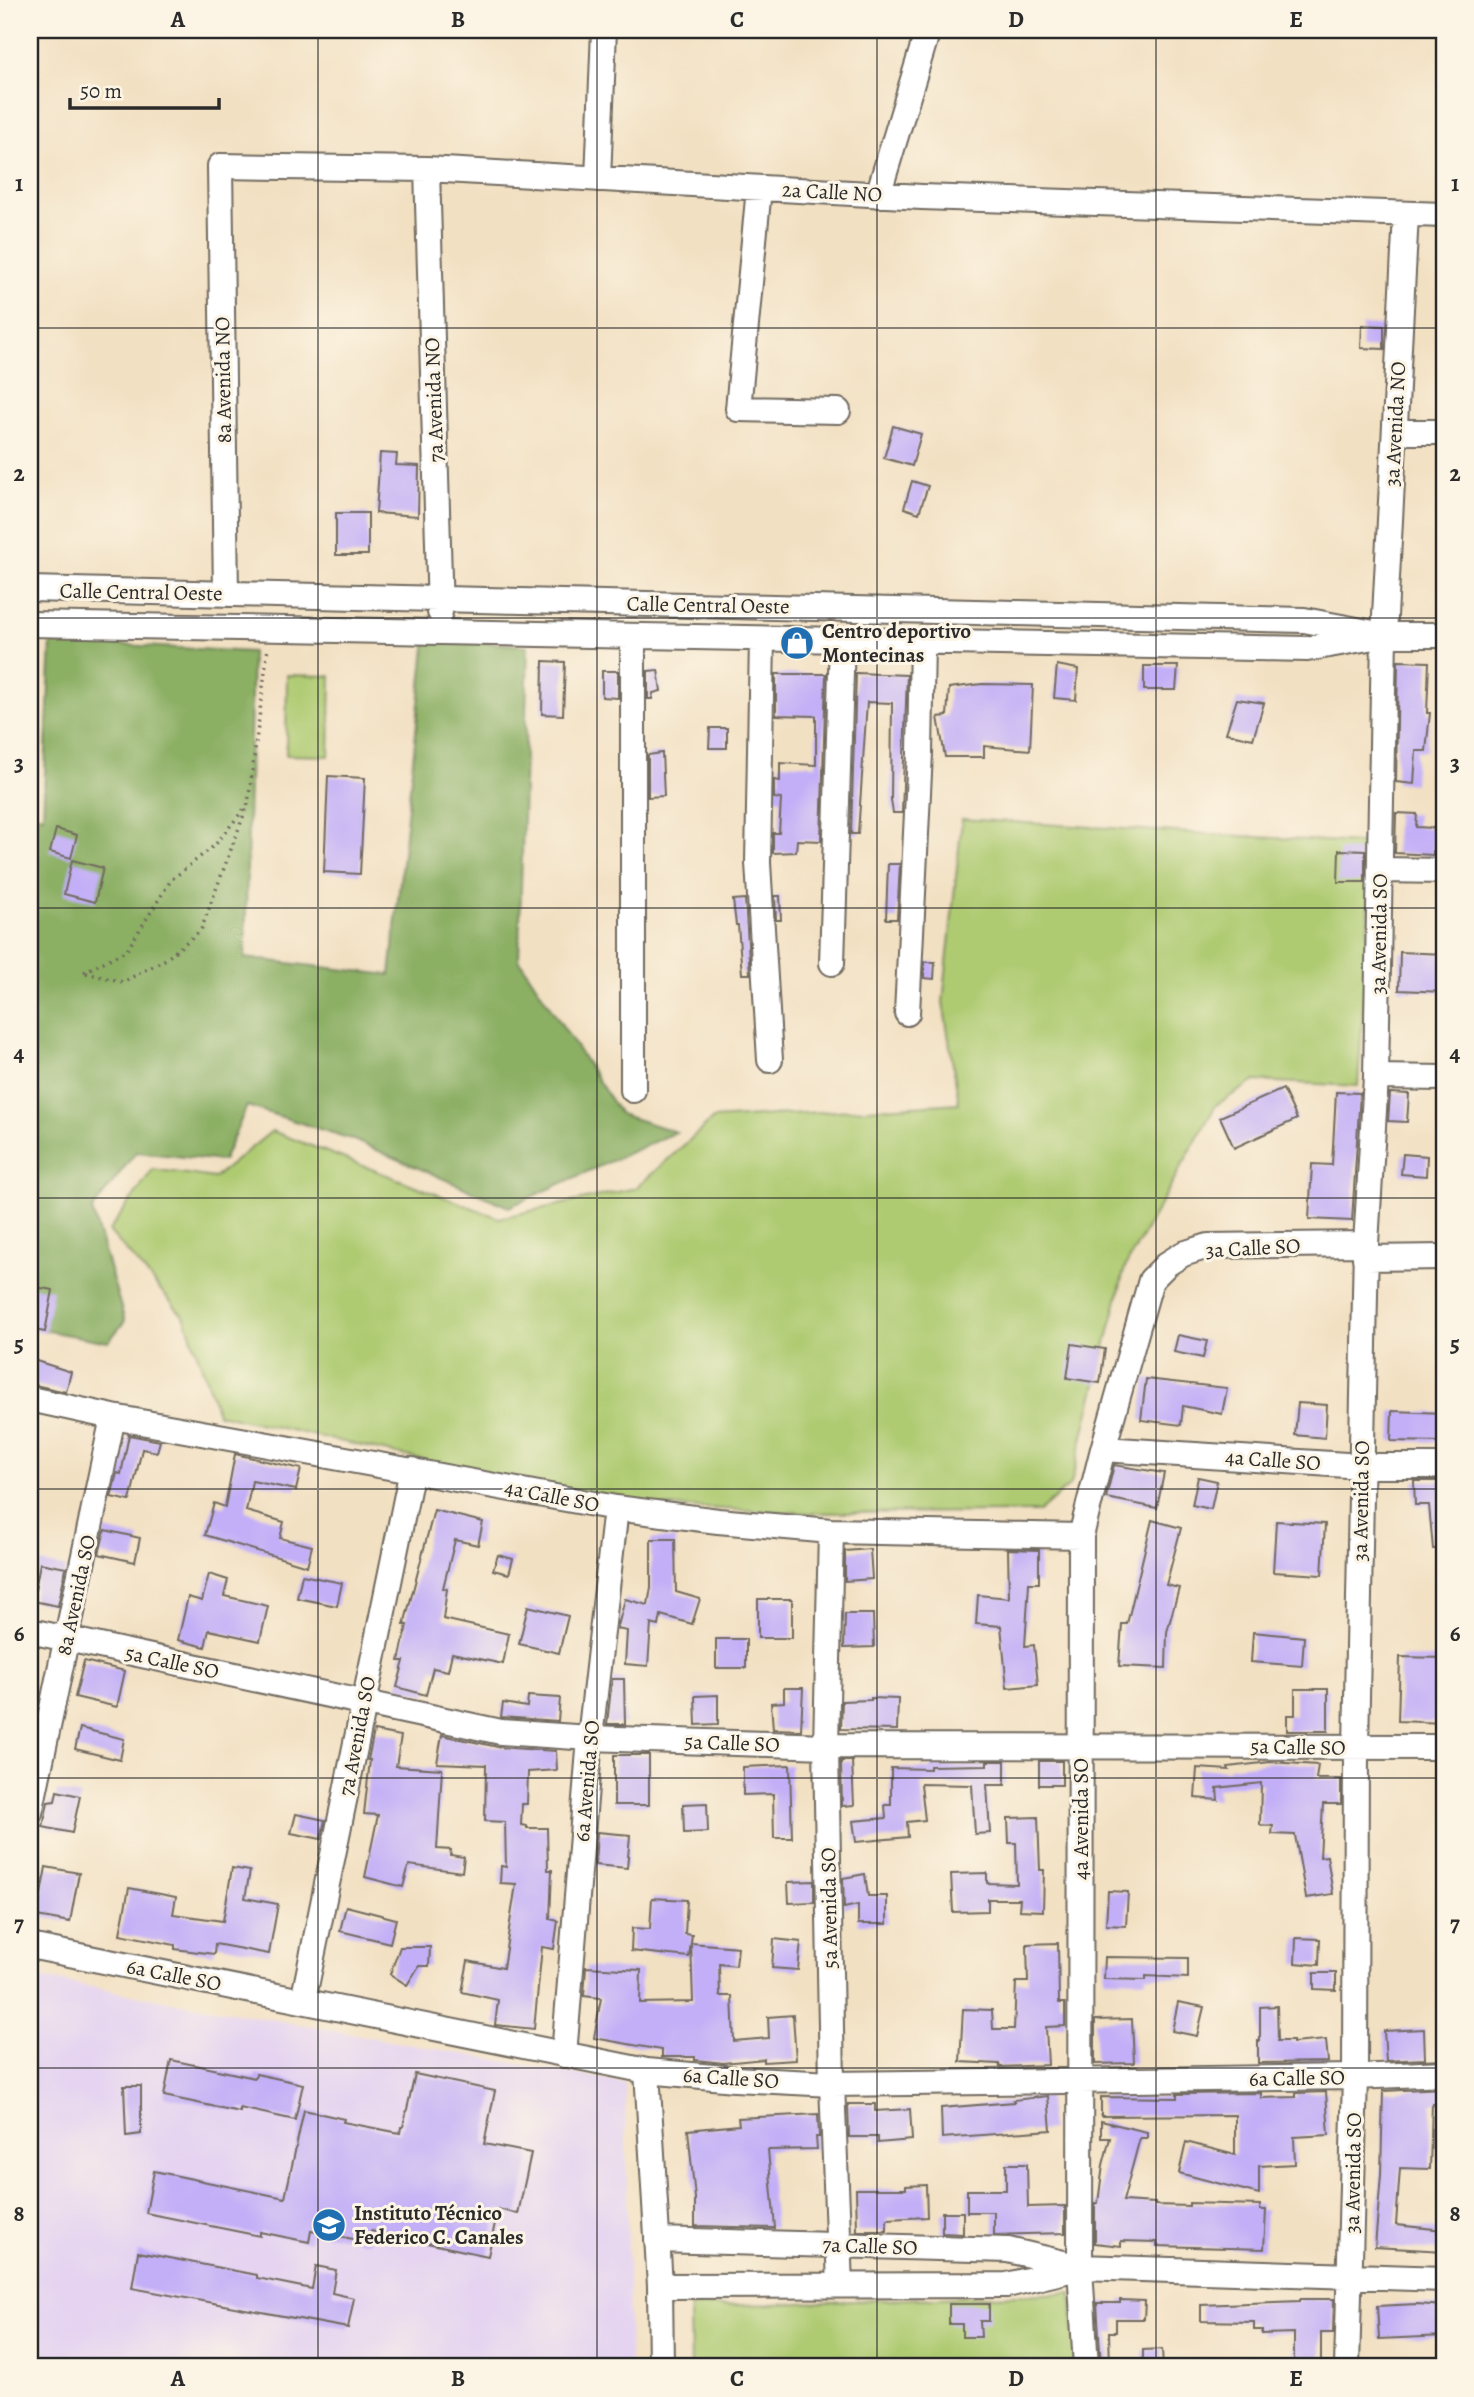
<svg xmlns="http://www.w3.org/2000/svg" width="1474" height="2397" font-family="Alegreya,serif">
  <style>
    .built { fill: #e5d3f1 }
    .green { fill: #afcb72; stroke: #6d7b4e; stroke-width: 2 }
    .forest { fill: #8baf64; stroke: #5b6d48; stroke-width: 2 }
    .building { fill: #c3aff7 }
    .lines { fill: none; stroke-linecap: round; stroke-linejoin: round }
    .minor-casing { stroke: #716a60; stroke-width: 28 }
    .path { stroke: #716a60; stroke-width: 3.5; stroke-dasharray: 2 5; stroke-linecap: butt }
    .minor { stroke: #fff; stroke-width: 24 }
    .grid { fill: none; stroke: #2b2b2b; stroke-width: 2; stroke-opacity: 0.55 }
    .labels { text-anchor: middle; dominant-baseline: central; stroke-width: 6; stroke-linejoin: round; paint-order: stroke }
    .street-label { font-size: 21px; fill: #2b2b2b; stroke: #fcf5e5 }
    .poi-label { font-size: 21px; font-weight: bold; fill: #2b2b2b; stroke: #fcf5e5; text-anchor: start }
    .neatline { fill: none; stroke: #2b2b2b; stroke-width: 2.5 }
    .grid-label { font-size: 23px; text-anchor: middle; font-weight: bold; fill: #2b2b2b }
  </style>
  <rect width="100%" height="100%" fill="#fcf5e5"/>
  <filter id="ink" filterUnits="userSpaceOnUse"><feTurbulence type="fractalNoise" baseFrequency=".0143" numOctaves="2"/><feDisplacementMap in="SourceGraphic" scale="14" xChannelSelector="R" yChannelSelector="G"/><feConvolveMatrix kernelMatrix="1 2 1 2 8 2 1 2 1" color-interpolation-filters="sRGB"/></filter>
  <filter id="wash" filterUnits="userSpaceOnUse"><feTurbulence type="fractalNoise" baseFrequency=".00686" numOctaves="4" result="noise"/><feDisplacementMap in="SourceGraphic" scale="28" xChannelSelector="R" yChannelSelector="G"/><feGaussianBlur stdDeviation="1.57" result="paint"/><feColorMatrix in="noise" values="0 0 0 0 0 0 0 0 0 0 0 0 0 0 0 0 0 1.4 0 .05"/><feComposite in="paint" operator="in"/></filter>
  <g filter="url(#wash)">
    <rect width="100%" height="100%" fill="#f2e0c2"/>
    <path class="built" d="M30 1976 625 2083 630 2367H30Z"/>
    <path class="green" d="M287 675 331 676 329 756 286 755Z
      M962 819 1373 844 1358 1086 1255 1081 1216 1105 1125 1267 1071 1484 1039 1512 811 1513 591 1503 572 1493 218 1414 185 1318 109 1231 153 1169 214 1178 272 1131 499 1218 636 1188 713 1119 959 1103 943 1002Z
      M1072 2293 1075 2367H691L690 2307Z"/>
    <path class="forest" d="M426 638 528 646 519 959 620 1114 676 1132 509 1207 351 1139 247 1106 223 1161 136 1152 92 1210 125 1321 108 1342 30 1328V814L43 816 51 641 252 652 245 958 390 975Z"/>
    <g id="blocks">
      <path class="building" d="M1362 325 1384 326V349L1361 348Z
        M893 426 921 434 912 466 884 458Z
        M380 453 397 454 396 465 419 466 418 516 376 513Z
        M912 481 928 486 919 513 904 508Z
        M336 513H368V555H336Z
        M543 661 565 662 563 715 542 714Z
        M1398 661 1429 662 1427 713H1430L1426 751H1416L1414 784 1396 782Z
        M1057 665 1078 669 1076 700 1054 698Z
        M1144 666H1178L1176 690H1144Z
        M658 670 661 691 653 693 652 699H648V671Z
        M602 671H618V698L602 697Z
        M856 673 907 675 902 813H893L891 800 892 703 867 702 858 834H851Z
        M776 674H826L821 841 797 840 796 852 773 853V833H779L781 799 774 798V780L780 781V763L816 765V716L776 715Z
        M982 684 1033 685 1030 750 984 746V757H945L938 717 947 716 949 688Z
        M1237 699 1264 703 1253 739 1226 733Z
        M710 728H727V748H709Z
        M662 753 664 796 648 797V755Z
        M328 776 365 778 360 874 324 872Z
        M1396 813 1417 814 1416 827 1434 828 1433 855 1395 853Z
        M56 829 77 835 71 858 50 852Z
        M1339 850 1365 851V882H1338Z
        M72 860 103 868 95 902 64 894Z
        M888 864H900L897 919H886Z
        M775 896H780L781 920H776Z
        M745 899 750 974H742L738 925H736L733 900Z
        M1400 952 1444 954V992L1399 990Z
        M924 962H935L934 979 924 978Z
        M1283 1089 1297 1119 1234 1148 1220 1117Z
        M1336 1092 1360 1093 1352 1221 1309 1219 1312 1164 1332 1165Z
        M1390 1093 1409 1094 1407 1122 1388 1121Z
        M1403 1154 1427 1156 1426 1176 1401 1174Z
        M30 1286 53 1290 45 1332 30 1329Z
        M1178 1335 1207 1341 1203 1358 1174 1352Z
        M1072 1344 1105 1349 1100 1383 1067 1378Z
        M30 1359 71 1372 66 1392 30 1384Z
        M1146 1379 1227 1388 1222 1414 1183 1406 1181 1425 1141 1420Z
        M1298 1403 1327 1405 1325 1438 1295 1435Z
        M1392 1411 1444 1413V1442L1391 1441Z
        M129 1435 160 1441 157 1452 142 1449 130 1501 111 1497 117 1473 121 1474Z
        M235 1454 301 1469 296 1490 252 1481 246 1511 284 1522 280 1538 312 1546 307 1566 205 1535 214 1503 225 1507Z
        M1114 1465 1164 1473 1157 1508 1106 1498Z
        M1198 1477 1217 1481 1211 1509 1192 1505Z
        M1414 1481H1444V1549H1433L1429 1505H1415Z
        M434 1510 483 1522 478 1545 455 1540 443 1588 447 1589 443 1619 509 1634 503 1664 452 1653 448 1671 433 1668 426 1695 397 1687 404 1661H399L407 1625H404Z
        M1152 1520 1181 1528 1166 1585 1179 1588 1167 1632 1166 1668 1119 1666 1122 1624H1127Z
        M1276 1521 1325 1524 1322 1575 1273 1572Z
        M105 1530 140 1538 135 1562 99 1554Z
        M651 1539H675L676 1592 700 1599 692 1624 661 1615 659 1626 651 1624 648 1666 625 1664 627 1631 617 1629 618 1626 625 1599 648 1605 651 1587Z
        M870 1549 872 1579 845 1581V1551Z
        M1008 1549 1039 1550V1583H1029L1025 1646 1034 1645 1038 1685 1007 1688 1001 1626 976 1624 978 1595 1009 1598Z
        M498 1555 513 1559 509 1574 493 1570Z
        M40 1563 66 1568 58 1606 33 1601Z
        M209 1574 228 1580 224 1596 268 1606 260 1641 209 1630 205 1647 178 1640 188 1597 202 1601Z
        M302 1575 342 1583 337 1606 297 1598Z
        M758 1599H792V1638H758Z
        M528 1606 568 1616 559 1653 519 1644Z
        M845 1614H873L874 1647 844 1648Z
        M1253 1632 1304 1637 1302 1666 1251 1662Z
        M716 1639H746V1668H716Z
        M1400 1657 1444 1658V1723L1398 1721Z
        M84 1661 125 1671 117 1707 75 1697Z
        M612 1679H624L625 1724H607Z
        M784 1688H803L801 1730 773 1729 771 1703 784 1702Z
        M1295 1689H1328V1731H1287V1715H1295Z
        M718 1695V1724L696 1725 695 1696Z
        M528 1696 560 1698 558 1721 501 1717 503 1703 527 1707Z
        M871 1698 898 1699 897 1730 841 1729 842 1701 871 1700Z
        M80 1728 124 1739 120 1760 75 1749Z
        M374 1731 401 1736 396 1766 442 1769 437 1849 451 1850 450 1855 464 1857 462 1872 409 1865 403 1887 365 1877 378 1815 364 1814 370 1760H368Z
        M442 1735 498 1747 556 1751 557 1770 528 1772 527 1804H522L521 1825 527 1826V1828H547L548 1870H552L550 1919 558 1921 554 1949 542 1947 534 2029 495 2025 498 2000 462 1992 468 1961 503 1968 516 1884 500 1883 501 1866 506 1867 505 1822 485 1821 486 1765 437 1763Z
        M614 1755H649V1805H614Z
        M841 1761H852L854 1805 842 1806Z
        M987 1761H1005V1785H987L990 1833 975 1834 972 1785 921 1784 925 1820 907 1822 908 1837 856 1842 853 1821 886 1818 885 1805H891V1768L930 1769V1766L987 1765Z
        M1039 1761H1062V1785H1039Z
        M1270 1762 1318 1765 1316 1779H1341V1804H1323L1320 1857 1327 1856 1333 1894 1306 1898 1295 1835 1272 1834 1273 1826 1260 1825 1261 1783 1217 1788 1218 1800 1195 1798 1197 1768 1229 1770 1228 1767Z
        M790 1765 792 1838H774L773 1794 743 1795V1767Z
        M57 1791 80 1796 72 1833 43 1827 48 1802 55 1801Z
        M707 1803 708 1832 684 1833 683 1804Z
        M296 1814 325 1820 321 1839 291 1833Z
        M1038 1817 1040 1870H1044L1043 1911 1019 1910 1020 1899H988V1911L953 1912 951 1874 987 1873V1883L1017 1884 1016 1843H1009L1008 1818Z
        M597 1832 630 1835 627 1868 595 1865Z
        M46 1867 79 1873 70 1922 37 1916Z
        M232 1868 250 1871 245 1898 278 1904 269 1954 215 1944 214 1954 175 1949V1945L120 1934 129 1888 176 1897 173 1914 223 1921Z
        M865 1874 868 1896H887V1924H858V1905L844 1908 843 1878Z
        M814 1881V1902L789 1903 788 1882Z
        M1108 1891 1128 1892 1126 1926 1106 1925Z
        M652 1898 687 1900 685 1934 692 1935 689 1957 631 1951 632 1928 650 1929Z
        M346 1906 396 1919 390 1943 340 1931Z
        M1296 1938 1320 1939 1319 1965 1295 1963Z
        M774 1939 801 1942 798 1970 772 1968Z
        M691 1943 738 1947 736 1966 719 1964 720 1996H732L734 2041 769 2038 768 2017 793 2015 796 2060 764 2062V2059L723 2063 695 2060V2057H662V2050L594 2038 601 1998 584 1996 586 1967 641 1970 640 2003 693 2002Z
        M1058 1943 1059 2003H1065V2026L1046 2027 1048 2065 1000 2067 999 2064 960 2062 963 2009 992 2010 993 2029H1014L1016 1982H1028L1027 1944Z
        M400 1947H430L429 1966H419L407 1985 390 1974Z
        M1105 1957 1188 1958V1978L1146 1976V1980L1104 1979Z
        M1314 1973H1336V1990L1314 1989Z
        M1178 2002 1204 2007 1197 2036 1172 2031Z
        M1277 2006 1278 2041H1293V2043L1326 2040 1328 2062 1258 2063V2041H1260V2007Z
        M1132 2019 1134 2063 1095 2064V2020Z
        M1424 2029 1425 2059 1386 2061 1384 2031Z
        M171 2060 255 2078 256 2074 303 2084 295 2120 240 2108V2112L164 2096Z
        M415 2074 495 2091 484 2144 531 2153 518 2214 498 2209 488 2256 371 2231 369 2242 311 2231 309 2242 260 2232V2236L146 2213 154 2171 285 2198 304 2110 344 2119 343 2122 400 2133 401 2127H403Z
        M124 2086H141V2134L126 2136Z
        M1444 2088V2103H1432L1430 2169 1400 2168 1396 2225 1444 2230V2251L1375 2247 1381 2175 1383 2091Z
        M1326 2092 1329 2135 1294 2137 1295 2164 1259 2166V2194L1179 2173 1186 2142 1235 2155V2115L1101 2116V2097L1177 2098V2094L1261 2093V2098L1296 2097V2093Z
        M1048 2096 1051 2130 942 2138 941 2108 1014 2102 1013 2100Z
        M848 2104H875V2111L910 2109 912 2140 878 2143V2137H849Z
        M818 2114 819 2137H816L817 2149 768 2150 775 2228 695 2226V2198L688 2130 739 2125 738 2118Z
        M1101 2121 1147 2132V2138H1140L1123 2201 1155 2203V2205L1189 2206V2203L1260 2205V2210H1266L1264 2249 1157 2246V2242L1121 2241V2246L1095 2243V2203H1098L1103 2165 1110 2138H1101Z
        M1006 2164H1027L1028 2207 1065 2206V2233L994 2235V2212H967V2190H1006Z
        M926 2185 927 2217 887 2219V2231H857L856 2189H906V2186Z
        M942 2212H963V2234L942 2233Z
        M138 2252 257 2275V2278L312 2289 316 2266 336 2270 332 2293 354 2298 348 2328 132 2288Z
        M1300 2299H1334L1333 2333H1321V2367H1294V2333L1262 2334V2330H1254V2322L1201 2321V2305L1300 2301Z
        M1120 2300 1145 2301 1144 2319H1116V2332H1109L1110 2367H1101L1097 2303H1120Z
        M949 2304H989V2321H980L981 2337H962V2324H949Z
        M1417 2304 1444 2306V2336L1379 2339 1377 2306Z
        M1162 2349 1163 2367H1143V2350Z"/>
    </g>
  </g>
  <g filter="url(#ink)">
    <use href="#blocks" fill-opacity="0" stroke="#716a60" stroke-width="2"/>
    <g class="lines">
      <g class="minor-casing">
        <path id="minor" d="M427 169 440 612
          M598 179 604 30
          M759 188 738 409 838 411
          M878 195 928 30
          M1395 432H1444
          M30 589 1304 620 1384 635H1444
          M226 594 220 166 427 169 922 197 1444 215
          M30 624 1307 649 1368 638
          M762 639 758 863 770 1060
          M1381 870 1444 871
          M832 963 842 640
          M907 1013 920 753 922 642
          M1376 1077 1444 1078
          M633 1090V636
          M1365 1258 1444 1257
          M30 1399 113 1417 616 1508 718 1521 831 1531 1081 1536
          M1103 1449 1362 1466H1444
          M831 1531 826 1746 832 2084 840 2285
          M30 1631 501 1732 590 1738 826 1746 1444 1747
          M30 1813 113 1417
          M30 1946 647 2071 735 2079 832 2084 1355 2077 1444 2073
          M303 2001 412 1470
          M564 2055 590 1738 616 1508
          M647 2071 660 2286 661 2367
          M657 2240 1008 2250 1080 2267 1444 2279
          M660 2286 1007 2285 1074 2269
          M1086 2367 1080 2267 1081 1536 1103 1449 1151 1280 1167 1264 1183 1254 1208 1246 1366 1244
          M1347 2367 1355 2077 1356 1748 1366 1244 1376 1077 1384 635 1406 214"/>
      </g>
      <path class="path" d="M84 972 127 950 171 880 215 845 248 804 268 648
        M86 973 123 982 166 959 201 930 246 809"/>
      <use href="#minor" class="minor"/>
    </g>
  </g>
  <path class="grid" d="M318 30V2367M597 30V2367M877 30V2367M1156 30V2367M30 328H1444M30 618H1444M30 908H1444M30 1198H1444M30 1489H1444M30 1778H1444M30 2068H1444"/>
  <defs>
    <g id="shop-disc" transform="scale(1.75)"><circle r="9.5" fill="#1f6fb2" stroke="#fcf5e5"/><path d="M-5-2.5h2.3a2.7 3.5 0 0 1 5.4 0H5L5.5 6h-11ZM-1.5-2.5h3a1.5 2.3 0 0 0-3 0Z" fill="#fff"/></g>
    <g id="school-disc" transform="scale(1.75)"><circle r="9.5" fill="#1f6fb2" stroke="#fcf5e5"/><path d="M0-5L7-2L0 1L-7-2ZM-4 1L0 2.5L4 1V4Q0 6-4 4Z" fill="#fff"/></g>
  </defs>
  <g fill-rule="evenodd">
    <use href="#shop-disc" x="797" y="643"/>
    <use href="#school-disc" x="329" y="2225"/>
  </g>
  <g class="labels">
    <g class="street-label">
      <text transform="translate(832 192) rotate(3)">2a Calle NO</text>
      <text transform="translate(223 380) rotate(-91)">8a Avenida NO</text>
      <text transform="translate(434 400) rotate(-92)">7a Avenida NO</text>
      <text transform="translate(1395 424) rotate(-87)">3a Avenida NO</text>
      <text transform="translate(141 592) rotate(1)">Calle Central Oeste</text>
      <text transform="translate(708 605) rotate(1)">Calle Central Oeste</text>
      <text transform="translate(1379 934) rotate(-89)">3a Avenida SO</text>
      <text transform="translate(1253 1248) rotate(-3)">3a Calle SO</text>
      <text transform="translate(1273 1460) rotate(4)">4a Calle SO</text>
      <text transform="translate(552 1496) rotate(11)">4a Calle SO</text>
      <text transform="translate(1361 1501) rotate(-89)">3a Avenida SO</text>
      <text transform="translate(76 1595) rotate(-78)">8a Avenida SO</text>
      <text transform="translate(172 1662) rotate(12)">5a Calle SO</text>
      <text transform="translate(357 1736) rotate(-79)">7a Avenida SO</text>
      <text transform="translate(732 1743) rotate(2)">5a Calle SO</text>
      <text transform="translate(1298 1747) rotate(1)">5a Calle SO</text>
      <text transform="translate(587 1781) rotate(-85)">6a Avenida SO</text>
      <text transform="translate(1081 1819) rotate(-90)">4a Avenida SO</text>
      <text transform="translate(829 1908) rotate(-91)">5a Avenida SO</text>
      <text transform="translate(174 1975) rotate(11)">6a Calle SO</text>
      <text transform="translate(731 2078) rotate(4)">6a Calle SO</text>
      <text transform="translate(1297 2078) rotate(-1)">6a Calle SO</text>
      <text transform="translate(1353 2173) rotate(-89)">3a Avenida SO</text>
      <text transform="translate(870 2246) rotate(2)">7a Calle SO</text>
    </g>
    <g class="poi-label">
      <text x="822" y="631">Centro deportivo<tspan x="822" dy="24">Montecinas</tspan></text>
      <text x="354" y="2213">Instituto Técnico<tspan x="354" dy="24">Federico C. Canales</tspan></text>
    </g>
  </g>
  <rect width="1474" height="2397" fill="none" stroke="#fcf5e5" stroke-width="77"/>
  <path d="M70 98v10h149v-10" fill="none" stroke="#2b2b2b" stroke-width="3.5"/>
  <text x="80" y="98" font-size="21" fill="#2b2b2b" stroke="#fcf5e5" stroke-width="5" paint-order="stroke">50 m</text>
  <rect x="38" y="38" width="1398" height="2320" class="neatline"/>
  <g class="grid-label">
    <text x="178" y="27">A</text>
    <text x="458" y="27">B</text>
    <text x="737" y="27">C</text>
    <text x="1016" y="27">D</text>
    <text x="1296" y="27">E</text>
    <text x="19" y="191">1</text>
    <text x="1455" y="191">1</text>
    <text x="19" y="481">2</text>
    <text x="1455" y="481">2</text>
    <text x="19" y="771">3</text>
    <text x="1455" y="771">3</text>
    <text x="19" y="1061">4</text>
    <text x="1455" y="1061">4</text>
    <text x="19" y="1351">5</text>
    <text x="1455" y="1351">5</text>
    <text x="19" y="1641">6</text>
    <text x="1455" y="1641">6</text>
    <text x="19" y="1931">7</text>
    <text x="1455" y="1931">7</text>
    <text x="19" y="2221">8</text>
    <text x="1455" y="2221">8</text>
    <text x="178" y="2386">A</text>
    <text x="458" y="2386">B</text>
    <text x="737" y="2386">C</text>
    <text x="1016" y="2386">D</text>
    <text x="1296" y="2386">E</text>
  </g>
</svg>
